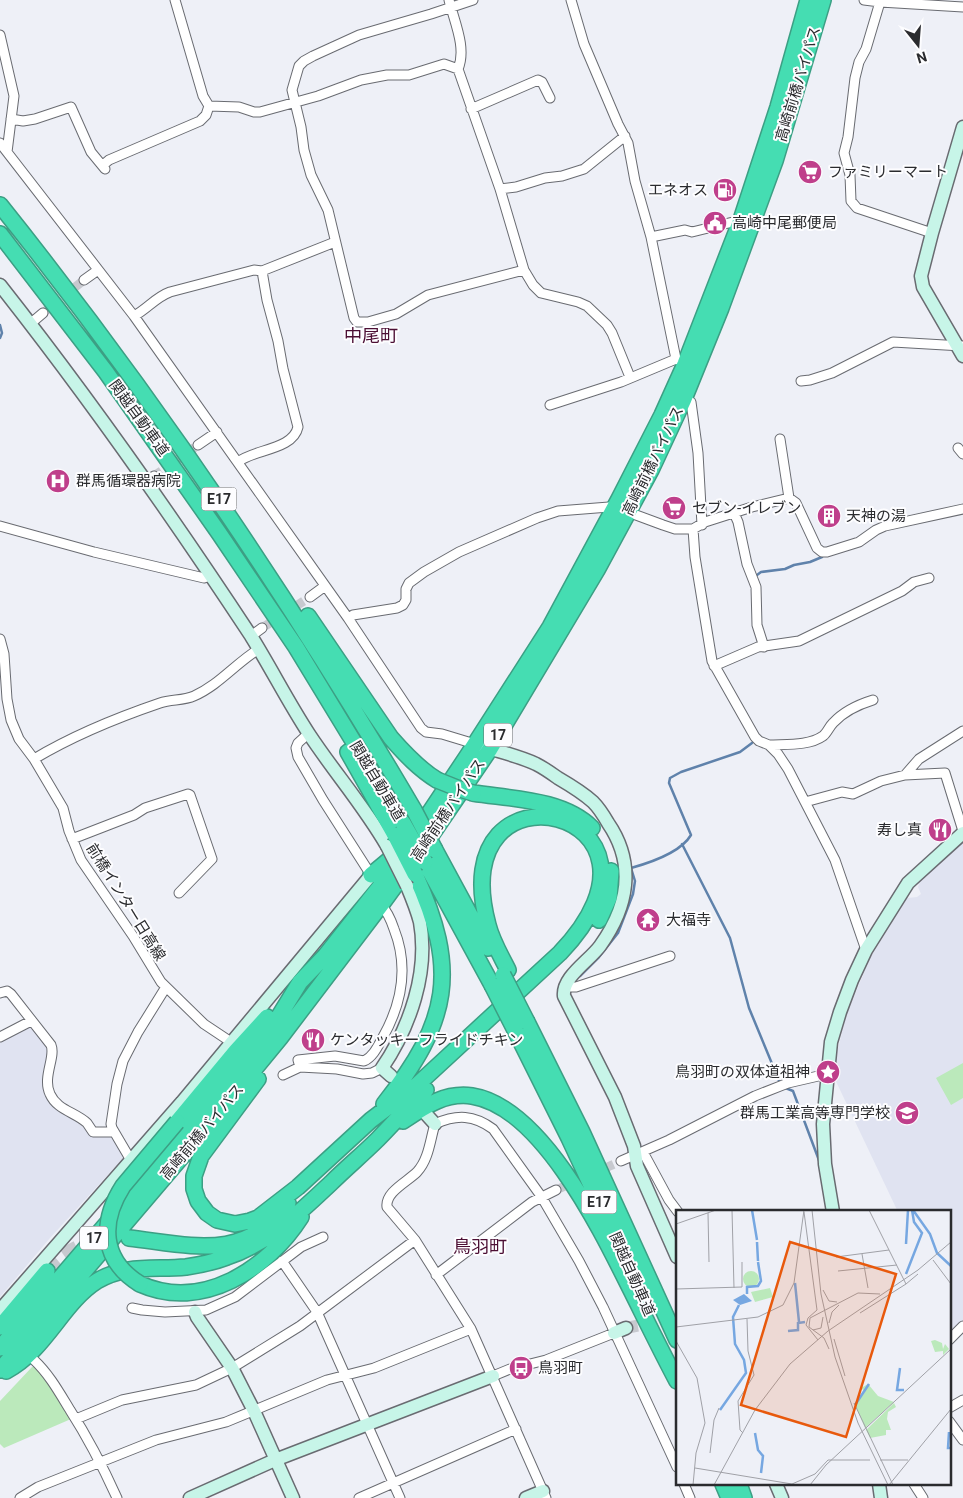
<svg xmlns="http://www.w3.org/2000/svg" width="963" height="1498" font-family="Roboto,'Noto Sans JP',sans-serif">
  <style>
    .built { fill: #e0e3f1 }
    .green { fill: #bbe9bb }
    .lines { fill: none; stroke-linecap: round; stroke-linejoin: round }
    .stream { stroke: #5f82ab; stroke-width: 2.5 }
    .street-tunnel { stroke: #c7c9cf; stroke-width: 9; stroke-dasharray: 9 4.5; stroke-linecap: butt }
    .secondary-tunnel { stroke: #c7c9cf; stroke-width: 12; stroke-dasharray: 12 6; stroke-linecap: butt }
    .highway-tunnel { stroke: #c7c9cf; stroke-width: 15; stroke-dasharray: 15 8; stroke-linecap: butt }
    .street-casing { stroke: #696b71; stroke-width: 11 }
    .secondary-casing { stroke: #696b71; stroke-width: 15 }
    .highway-casing { stroke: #3c9f84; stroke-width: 18 }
    .street { stroke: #fff; stroke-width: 9 }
    .secondary { stroke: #c7f5e8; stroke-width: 12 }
    .highway { stroke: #45ddb2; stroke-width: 15 }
    .secondary-bridge-casing { stroke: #696b71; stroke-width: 15; stroke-linecap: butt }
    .highway-bridge-casing { stroke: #3c9f84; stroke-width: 18; stroke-linecap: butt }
    .secondary-bridge { stroke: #c7f5e8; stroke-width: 12 }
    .highway-bridge { stroke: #45ddb2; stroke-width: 15 }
    .labels { text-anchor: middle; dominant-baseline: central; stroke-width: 4; stroke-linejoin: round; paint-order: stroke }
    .shield { fill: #fdfdff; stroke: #696a6d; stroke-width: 1 }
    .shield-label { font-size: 14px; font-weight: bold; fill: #2a2b2e }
    .street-label { font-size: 15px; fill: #2a2b2e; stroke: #fdfdff }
    .poi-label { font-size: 15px; fill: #2a2b2e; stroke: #fdfdff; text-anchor: start }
    .quarter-label { font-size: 18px; fill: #4c0f34; stroke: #fdfdff }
    .inset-river { fill: none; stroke: #76a7e1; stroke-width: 2.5 }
    .inset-road { fill: none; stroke: #a0a1a7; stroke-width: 1 }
    .view { fill: #e8590c; fill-opacity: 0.15; stroke: #e8590c; stroke-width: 2.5 }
    .inset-edge { fill: none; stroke: #2a2b2e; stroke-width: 2.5 }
  </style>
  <rect width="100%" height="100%" fill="#eef0f7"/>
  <path class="built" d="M963 842V1322L949 1336V1212H898L832 1073 846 1016 870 958 907 898 917 897 921 894 918 887 920 881Z
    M31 1026 41 1037 48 1049 44 1073 46 1091 84 1125 92 1137H114L126 1155 50 1238 0 1297V1042Z"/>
  <path class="green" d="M963 1063V1098L951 1105 936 1078Z
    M36 1366 45 1375 71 1419 4 1448 0 1444V1401L32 1367Z"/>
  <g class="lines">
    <path class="stream" d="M0 325 2 333 0 338
      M757 575 761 572 785 569 794 565 810 562 822 557
      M682 844 730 938 749 1008 780 1083
      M580 976 599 957 618 933 633 894 635 881 631 868C649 863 681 852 691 835L669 783 670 778 681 772 740 752 752 743
      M783 1087 793 1091 820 1163"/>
    <path class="street-tunnel" d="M43 313 84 280
      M154 476 198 445
      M262 628 310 597
      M556 1190 621 1161"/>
    <path class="secondary-tunnel" d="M626 1328 677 1318"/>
    <path class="highway-tunnel" d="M47 1271C60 1257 74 1247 93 1242"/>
    <g class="street-casing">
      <path id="street" d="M175 0 203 96 209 106 239 107 254 112H260L318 96 361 80 387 75H409L444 64 458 69
        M449 0C454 21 467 48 458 69L500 189 524 270 533 285 541 293 578 302 587 306 607 325 612 333 630 377
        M473 0 431 14 359 35 313 56 304 61 299 66 292 90 301 127 304 150 311 175 328 210 354 318 357 322H368L396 314 428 295 524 270
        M571 0 584 44 618 124 628 143 635 181 651 237 676 359
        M864 0 880 2 963 7
        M880 2 866 49 859 62 855 78 848 137 844 153 850 175 851 201 857 208 932 233
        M0 35 14 96 7 152
        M471 109 538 80 542 82 550 98
        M11 119 23 121 35 119 71 107 91 152 105 169
        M0 143 134 316 348 618 421 728 426 732 442 734 475 744
        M103 165 109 160 200 121 206 115 209 106
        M500 189 516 187 545 178 562 176 584 169 625 136
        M651 237 685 230 692 232 741 220
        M84 280 98 270
        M134 316C147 309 156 297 170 292L254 270 262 271
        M30 324 43 313
        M801 381 810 380 832 373 893 342 962 346
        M684 399 691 402 698 453 702 525
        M550 405 621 382 676 359 681 361
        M780 439 789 498
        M198 445 217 432
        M958 448 963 454
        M238 462C254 449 293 450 298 427L283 369 278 341 267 300 262 271 335 242
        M146 482 154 476
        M734 513 738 522 747 564 756 587 757 625 764 647
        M0 526 94 552 204 578 210 576
        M693 529 695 557 712 661 755 737 759 741 769 745 778 754 788 769 835 860 866 950
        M310 597 325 586
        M348 618 353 615 397 608 403 605 406 600V589L409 583 424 572 459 552 537 518 558 511 609 507 628 512 663 525 675 529H693L705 522 752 507 789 498 796 503 817 548 822 552H827L859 542 876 530 885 526 963 509
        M251 636 262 628
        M0 639 4 654 7 699 11 720 19 739 34 759 63 808 69 831 81 860 133 936 161 982 204 1024 231 1042
        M714 666 758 647 799 641 902 591 914 582 929 578
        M309 733 298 743 296 748 298 757 323 800 371 875
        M769 745C786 744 809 746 823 736 827 733 829 727 833 723 843 712 860 704 873 700
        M34 759C74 735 116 718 160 703 171 699 183 701 194 696 219 685 236 663 259 649
        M905 775 919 759 963 731
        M805 802 842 792 853 794 881 781 905 775 945 773 963 831
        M72 839 134 815 145 808 188 794 190 795 212 859 179 893
        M564 987H576L670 956
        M0 993 7 991 11 994 51 1045C56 1057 42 1077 50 1094 57 1110 75 1112 87 1123 89 1126 91 1129 93 1132H114
        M0 1037 31 1021
        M300 1067 298 1060 335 1056 364 1061C373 1057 378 1046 383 1037 402 1003 409 967 394 929 391 920 388 912 381 905
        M283 1075 300 1067 337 1069 363 1074 372 1073 382 1068
        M643 1152 669 1200 678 1212
        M133 1160 129 1157 112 1128 111 1124 117 1084 123 1061 138 1032 166 987
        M621 1161 669 1140 755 1096 788 1083 827 1074
        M282 1261 317 1312 400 1498
        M436 1275 532 1202 556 1190
        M132 1308 142 1310 165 1312 206 1310 235 1297 301 1247 323 1237
        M949 1340 963 1326
        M34 1360C49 1374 59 1392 70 1410 88 1438 103 1467 117 1498
        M493 1376 510 1369 546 1360 614 1333
        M949 1408 963 1400
        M76 1419 122 1400 196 1385 232 1368 300 1326 415 1240
        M949 1421 963 1440
        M684 1484 690 1498
        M914 1484 923 1498
        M20 1498 38 1487 156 1440 226 1422 327 1380 374 1368 471 1329
        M359 1498 516 1429
        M546 1498 471 1329 415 1240 387 1207C385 1192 407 1182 417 1172 429 1159 430 1140 435 1124 457 1114 474 1115 493 1129L541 1196 579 1261 603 1307 677 1467"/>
    </g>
    <g class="secondary-casing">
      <path id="secondary" d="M963 127 932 233 921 276 923 287 963 356
        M0 285C89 398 172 516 251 636 271 668 288 702 309 734 334 772 364 806 387 846
        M482 746C500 752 519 756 536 764 544 768 551 773 558 778 570 785 582 792 593 802 599 808 604 816 608 823 636 864 628 907 600 946 589 961 562 977 564 996L615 1097 634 1146 637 1166 677 1257
        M391 1076 382 1068C410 1027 429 972 420 922 417 910 412 898 407 886
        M425 1113 435 1124
        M833 1212 825 1164 823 1124 831 1042 840 1012 852 980 866 950 908 883 963 833
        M0 1310 182 1102 371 875
        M195 1312 197 1317 232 1368 254 1411 293 1498
        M614 1333 626 1328
        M776 1484 782 1498
        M879 1484 881 1498
        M190 1498 275 1460 493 1376
        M526 1498 543 1491"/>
    </g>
    <g class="highway-casing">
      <path id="highway" d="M0 205C153 396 290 599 414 810
        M0 234 106 372 219 533 296 647 403 823
        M308 616 391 738C405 754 419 769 437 780
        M348 752 395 835
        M473 793C512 799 563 799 592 828
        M435 850 488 948
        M425 862 492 985
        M371 875 395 855
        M599 920 609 898 611 871
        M527 1022 582 1132 677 1340
        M516 1032 569 1138 619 1245
        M258 1079 201 1156 194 1176V1189L198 1201 207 1213 217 1220 235 1224 250 1221 258 1218 298 1187 371 1120 417 1085 560 953C698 809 440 749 488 925 492 941 501 956 508 970
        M384 1104C450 1021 459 970 415 874
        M403 1121C424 1107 445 1092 472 1096 542 1107 602 1232 631 1290 646 1320 661 1351 677 1381
        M177 1122 236 1051 267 1017
        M129 1238C190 1245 246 1263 288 1203
        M140 1284C202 1312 268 1269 301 1217
        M0 1327 47 1271
        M0 1348 236 1073 278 1018 300 982 325 956 382 884 468 755 550 627 619 499 662 415 685 364 741 220 778 107 808 0
        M0 1370 197 1139 280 1038 381 905 424 846 490 749 597 570 651 470 684 399 721 308 775 161 823 0
        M6 1371C46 1350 62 1303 97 1281 125 1264 155 1270 186 1267 200 1265 214 1262 227 1257 269 1243 299 1213 331 1183 346 1168 363 1154 378 1139 394 1123 409 1105 426 1090
        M723 1484 729 1498
        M739 1484 744 1498"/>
    </g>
    <use href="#street" class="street"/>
    <use href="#secondary" class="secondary"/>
    <use href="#highway" class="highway"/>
    <g class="secondary-bridge-casing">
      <path id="secondary-bridge" d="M387 846 407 886"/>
    </g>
    <g class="highway-bridge-casing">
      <path id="highway-bridge" d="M437 780 457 788 473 793
        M414 810 435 850
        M403 823 425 862
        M395 835 415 874
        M503 975 527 1022
        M492 985 516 1032
        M140 1284C101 1260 100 1222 123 1186L177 1122"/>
    </g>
    <use href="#secondary-bridge" class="secondary-bridge"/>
    <use href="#highway-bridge" class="highway-bridge"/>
  </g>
  <defs>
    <g id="supermarket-disc" transform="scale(1.25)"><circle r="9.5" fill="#bf3f8b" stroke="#fdfdff"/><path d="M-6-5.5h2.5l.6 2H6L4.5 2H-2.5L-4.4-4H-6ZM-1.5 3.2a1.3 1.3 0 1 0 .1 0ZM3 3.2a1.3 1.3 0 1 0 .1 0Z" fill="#fff"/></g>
    <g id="fuel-disc" transform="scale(1.25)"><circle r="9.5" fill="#bf3f8b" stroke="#fdfdff"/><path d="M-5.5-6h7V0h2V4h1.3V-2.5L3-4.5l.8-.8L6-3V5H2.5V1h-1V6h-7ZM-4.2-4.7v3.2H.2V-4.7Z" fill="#fff"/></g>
    <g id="civic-disc" transform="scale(1.25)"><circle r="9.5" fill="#bf3f8b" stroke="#fdfdff"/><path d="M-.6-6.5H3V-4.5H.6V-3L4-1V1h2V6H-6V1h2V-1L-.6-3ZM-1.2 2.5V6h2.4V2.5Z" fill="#fff"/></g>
    <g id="hospital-disc" transform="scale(1.25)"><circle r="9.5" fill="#bf3f8b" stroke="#fdfdff"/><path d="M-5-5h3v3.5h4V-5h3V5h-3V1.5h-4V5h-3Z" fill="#fff"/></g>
    <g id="building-disc" transform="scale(1.25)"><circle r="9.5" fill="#bf3f8b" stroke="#fdfdff"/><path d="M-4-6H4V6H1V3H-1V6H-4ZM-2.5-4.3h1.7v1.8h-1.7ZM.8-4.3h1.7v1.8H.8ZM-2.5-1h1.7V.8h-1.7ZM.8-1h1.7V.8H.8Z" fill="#fff"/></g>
    <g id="restaurant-disc" transform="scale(1.25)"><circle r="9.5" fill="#bf3f8b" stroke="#fdfdff"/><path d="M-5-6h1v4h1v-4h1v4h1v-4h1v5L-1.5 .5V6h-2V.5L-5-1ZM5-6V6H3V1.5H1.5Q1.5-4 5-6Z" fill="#fff"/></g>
    <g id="temple-disc" transform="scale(1.25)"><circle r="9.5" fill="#bf3f8b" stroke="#fdfdff"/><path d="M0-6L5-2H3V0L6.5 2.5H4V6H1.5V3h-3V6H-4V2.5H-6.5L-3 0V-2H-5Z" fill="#fff"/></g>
    <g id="sight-disc" transform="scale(1.25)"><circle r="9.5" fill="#bf3f8b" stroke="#fdfdff"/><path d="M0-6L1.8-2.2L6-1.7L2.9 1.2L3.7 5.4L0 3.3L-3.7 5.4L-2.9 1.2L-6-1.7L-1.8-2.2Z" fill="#fff"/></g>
    <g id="university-disc" transform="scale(1.25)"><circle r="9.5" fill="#bf3f8b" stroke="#fdfdff"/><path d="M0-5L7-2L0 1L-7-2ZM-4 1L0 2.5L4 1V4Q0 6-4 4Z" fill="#fff"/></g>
    <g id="bus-disc" transform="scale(1.25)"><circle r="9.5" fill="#bf3f8b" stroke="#fdfdff"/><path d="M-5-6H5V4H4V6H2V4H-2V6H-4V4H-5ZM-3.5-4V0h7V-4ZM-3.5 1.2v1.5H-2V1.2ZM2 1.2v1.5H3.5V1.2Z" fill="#fff"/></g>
  </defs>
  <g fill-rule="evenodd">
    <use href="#supermarket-disc" x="810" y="172"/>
    <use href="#fuel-disc" x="725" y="190"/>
    <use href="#civic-disc" x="715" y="223"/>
    <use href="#hospital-disc" x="58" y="481"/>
    <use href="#supermarket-disc" x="674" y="508"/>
    <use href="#building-disc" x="829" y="516"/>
    <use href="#restaurant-disc" x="940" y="830"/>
    <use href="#temple-disc" x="648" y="920"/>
    <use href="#restaurant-disc" x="313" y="1040"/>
    <use href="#sight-disc" x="828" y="1072"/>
    <use href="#university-disc" x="907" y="1113"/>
    <use href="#bus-disc" x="521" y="1368"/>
  </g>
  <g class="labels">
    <g class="shield">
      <rect x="201.5" y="487.5" width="35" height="23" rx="4"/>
      <rect x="484" y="723.5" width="28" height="23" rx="4"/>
      <rect x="581.5" y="1190.5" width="35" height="23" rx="4"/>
      <rect x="80" y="1226.5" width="28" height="23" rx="4"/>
    </g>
    <g class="shield-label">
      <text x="219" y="499">E17</text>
      <text x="498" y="735">17</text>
      <text x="599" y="1202">E17</text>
      <text x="94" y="1238">17</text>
    </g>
    <g class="street-label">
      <text transform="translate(798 84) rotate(-73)">高崎前橋バイパス</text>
      <text transform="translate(139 418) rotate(54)">関越自動車道</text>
      <text transform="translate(653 461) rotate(-64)">高崎前橋バイパス</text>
      <text transform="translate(377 781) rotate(59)">関越自動車道</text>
      <text transform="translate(448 810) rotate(-56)">高崎前橋バイパス</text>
      <text transform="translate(126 902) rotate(58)">前橋インター日高線</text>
      <text transform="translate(202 1132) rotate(-50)">高崎前橋バイパス</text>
      <text transform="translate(632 1274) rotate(66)">関越自動車道</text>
    </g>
    <g class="poi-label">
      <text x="828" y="172">ファミリーマート</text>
      <text x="708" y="190" text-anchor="end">エネオス</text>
      <text x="732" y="223">高崎中尾郵便局</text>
      <text x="76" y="481">群馬循環器病院</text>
      <text x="692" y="508">セブン-イレブン</text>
      <text x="846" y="516">天神の湯</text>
      <text x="922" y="830" text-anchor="end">寿し真</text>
      <text x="666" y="920">大福寺</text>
      <text x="330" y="1040">ケンタッキーフライドチキン</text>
      <text x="810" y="1072" text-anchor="end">鳥羽町の双体道祖神</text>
      <text x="890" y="1113" text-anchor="end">群馬工業高等専門学校</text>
      <text x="538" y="1368">鳥羽町</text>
    </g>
    <g class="quarter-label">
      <text x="371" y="335">中尾町</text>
      <text x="480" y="1246">鳥羽町</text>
    </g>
  </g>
  <g transform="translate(676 1210)">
    <rect width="275" height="275" fill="#eef0f7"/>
    <path d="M67 69a8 8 0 1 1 16 0a8 8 0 1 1-16 0ZM94 78 97 87 79 92 75 82ZM259 130 266 133 267 139 269 134 273 139 267 145V141L259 142 255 131ZM192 174 202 186 218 192 189 218 179 195 189 182 185 178ZM218 193 220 197 212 202 211 209 215 220H210V225L194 228 190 220Z" fill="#bbe9bb"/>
    <path d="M68 84 76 91 64 95 57 90Z" fill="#76a7e1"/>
    <path class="inset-river" d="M76 0 81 30M237 0 254 24 261 43 275 56M81 32 82 51M230 34 232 0M230 64 246 23 238 12 236 0M119 73 123 112M71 84V77L82 76 85 71 82 52M112 121 122 120V113L129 112M224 158 221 180H228M179 195 193 174M44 200 70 163 68 150 59 134 57 107 63 95M273 222 272 238H275M79 223 82 240 87 246 85 263"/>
    <path class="inset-road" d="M56 0 58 78M136 0 145 84 159 147 182 213 212 275M128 2 141 100 132 108 130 115 142 130M32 3 33 52M0 14 40 0M186 44 192 78M160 47 213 40M257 50 275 74M162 61 221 55M230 74 242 64M0 79 66 77V52M147 80 153 91 161 92M184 103 230 74 193 0M153 113 156 102 163 95M0 117 82 107 107 95 118 73 128 0M137 120 145 118 147 107M158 129 169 166M0 131 21 168 29 213 20 243 17 275M153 139 148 128 133 117 134 108 182 83 204 84M178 193 217 275M67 223 64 220 62 191 78 165 72 141 71 109M34 243 38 210 43 198M204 250H232M19 258 116 274 139 264 152 250H194M38 275 79 200 114 154 152 121 242 60 275 32M134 275 150 255 275 139M213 275 275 199"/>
    <path class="view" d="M114 32 220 64 170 227 65 195Z"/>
    <rect width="275" height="275" class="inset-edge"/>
  </g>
  <g transform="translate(918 45) rotate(163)" stroke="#fdfdff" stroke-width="4" paint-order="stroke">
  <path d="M0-4L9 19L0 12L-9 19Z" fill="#2a2b2e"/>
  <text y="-8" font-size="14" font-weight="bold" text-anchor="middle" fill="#2a2b2e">N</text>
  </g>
</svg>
